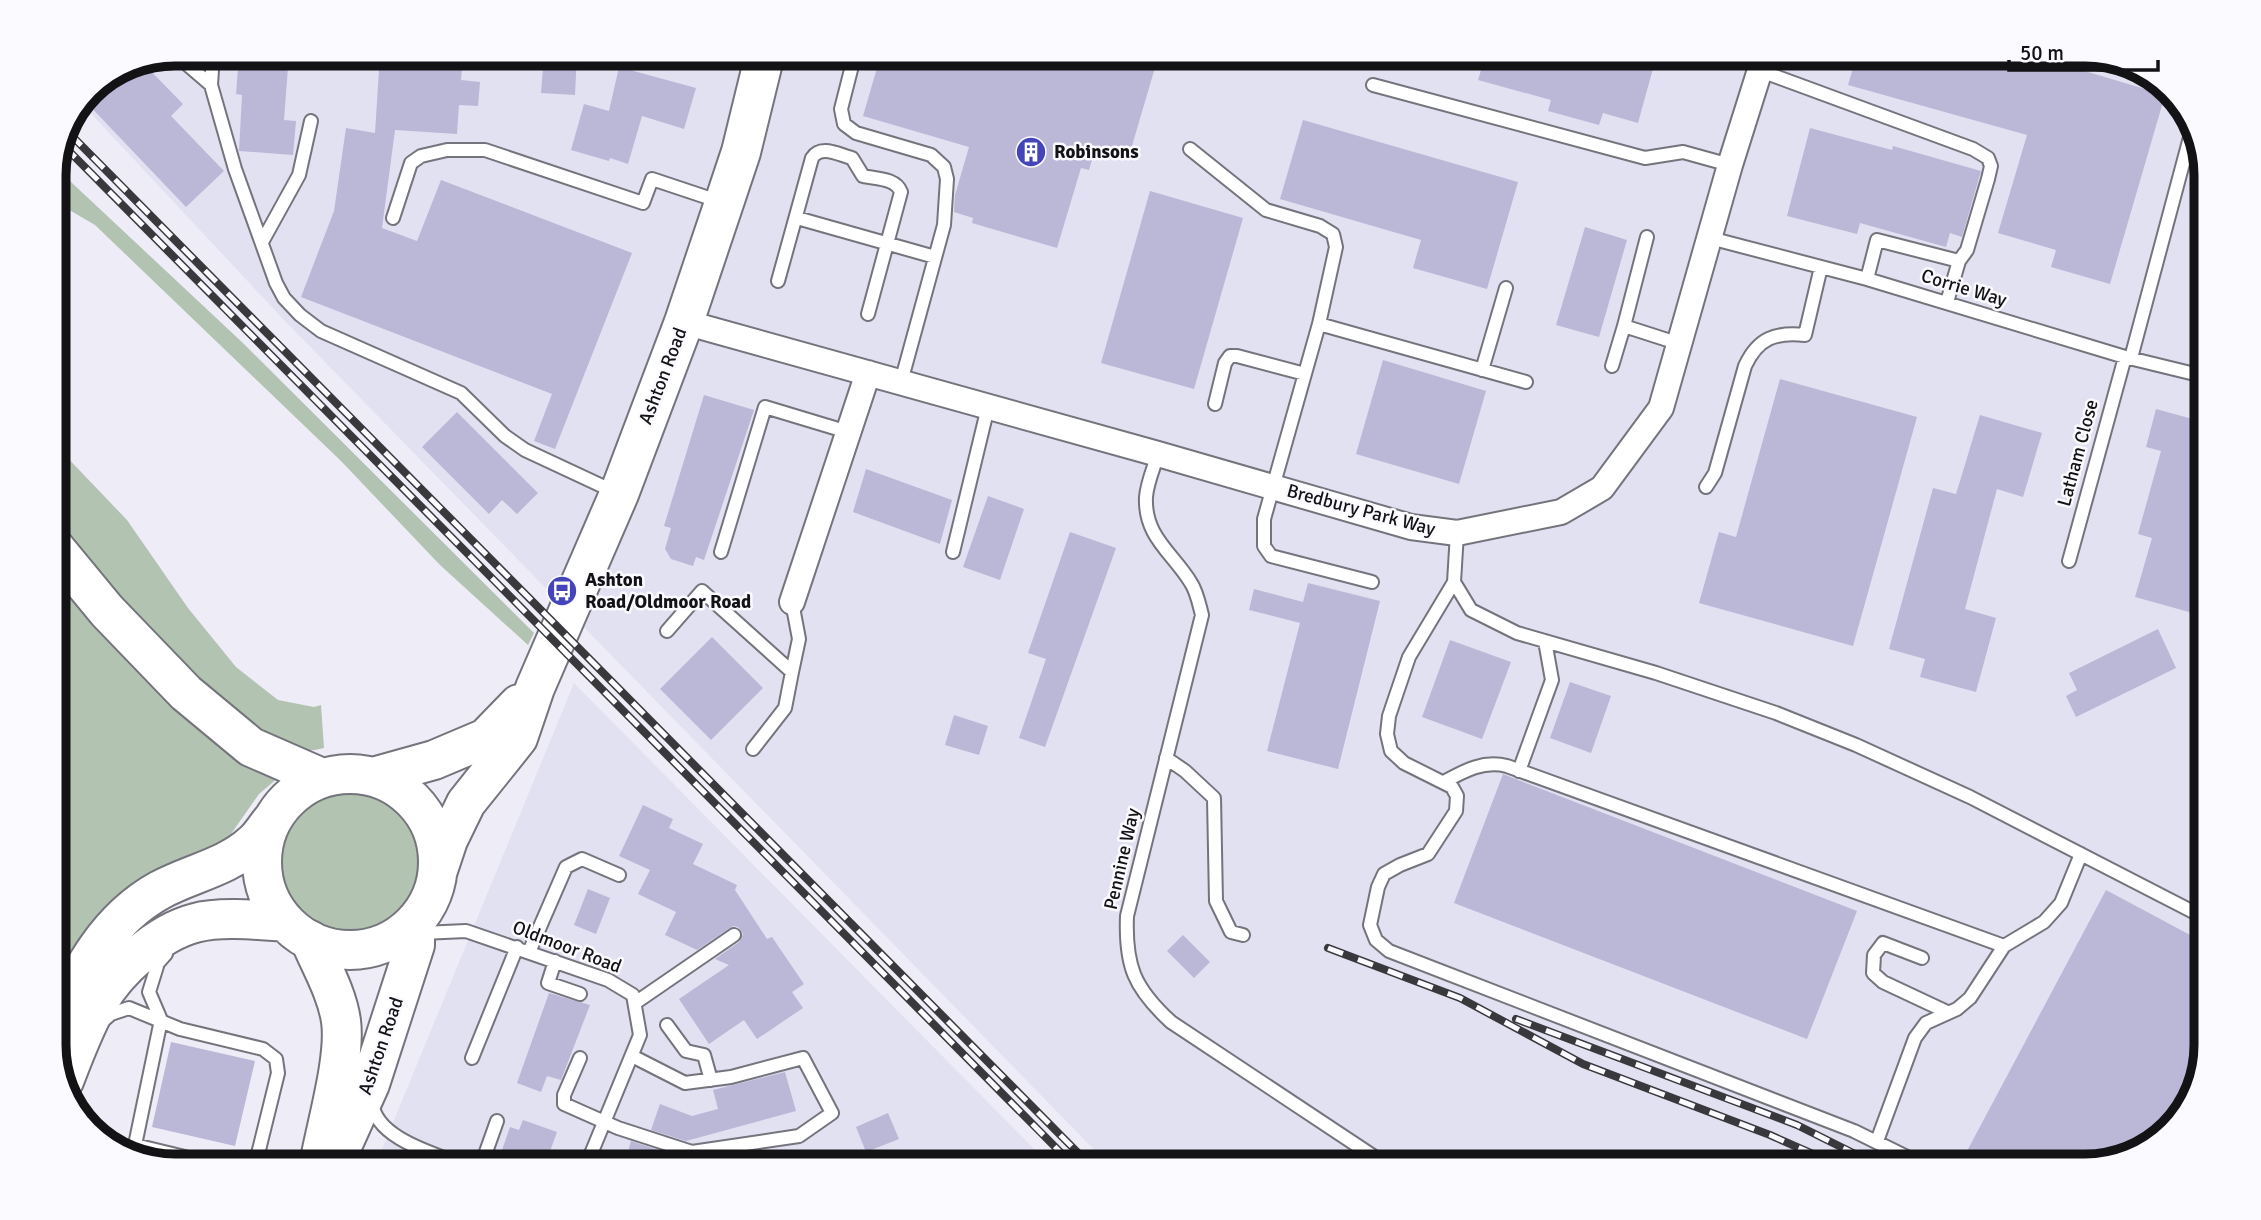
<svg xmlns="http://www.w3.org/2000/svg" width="2261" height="1220" font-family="Signika,sans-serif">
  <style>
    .built { fill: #e2e1f2 }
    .green { fill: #b3c3b1 }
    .building { fill: #bbb7d7 }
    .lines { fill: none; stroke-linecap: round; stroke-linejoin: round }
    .lane-casing { stroke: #74747c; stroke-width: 16 }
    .street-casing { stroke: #74747c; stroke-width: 28 }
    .primary-casing { stroke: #74747c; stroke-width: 42 }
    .highway-casing { stroke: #74747c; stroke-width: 42 }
    .lane { stroke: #fff; stroke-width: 12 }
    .street { stroke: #fff; stroke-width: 24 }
    .primary { stroke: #fff; stroke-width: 38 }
    .highway { stroke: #fff; stroke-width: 38 }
    .rail-casing { stroke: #39393d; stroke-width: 8 }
    .rail { stroke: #fbfbff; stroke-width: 5; stroke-dasharray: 16; stroke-linecap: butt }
    .labels { text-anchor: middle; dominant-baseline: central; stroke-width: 5; stroke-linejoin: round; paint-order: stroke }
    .poi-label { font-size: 19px; font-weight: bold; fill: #131316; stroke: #fbfbff; text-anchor: start }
    .street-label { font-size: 19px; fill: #131316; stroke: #fbfbff }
    .rim { fill: none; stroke: #131316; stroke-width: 9 }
  </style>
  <rect width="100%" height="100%" fill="#eeedf7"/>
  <path class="built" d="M175 54H2086L2140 67 2187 108 2207 168V1045L2194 1099 2153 1146 2086 1166H1110L282 318 83 105 90 89 129 63Z
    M574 683 1051 1166H375Z"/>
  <path class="green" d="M55 167 244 344 534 633 528 645 440 565 341 461 95 225 54 201Z
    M55 439 62 452 127 520 188 608 236 667 278 700 314 707 321 705 324 748C298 755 279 746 255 735L77 558 55 529Z
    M55 569 279 777 259 794 231 834 215 848 148 878 111 902 75 948 55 982Z
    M275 864a72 72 0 1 1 144 0a72 72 0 1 1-144 0Z"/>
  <path class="building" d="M239 54H289L284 120 296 121 293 155 239 151 242 95 236 94Z
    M380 54H463L461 80 480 82 478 106 459 105 457 134 395 130 382 228 417 241 441 180 632 253 555 449 534 441 552 394 301 297 334 211 346 128 375 133Z
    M544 54H577L575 95 541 93Z
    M881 54H1159L1129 156 1096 146 1089 170 1081 168 1057 248 972 223 973 218 954 212 955 195 969 147 863 116Z
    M1486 54H1657L1638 123 1603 113 1599 125 1548 111 1551 100 1478 80Z
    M1857 54H2028L2165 95 2110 284 2051 267 2056 250 1998 233 2027 135 1848 85Z
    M141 61 183 104 171 116 224 171 186 207 85 101 90 89 129 63Z
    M619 67 696 88 684 129 642 116 628 164 610 158 609 161 571 150 584 104 609 111Z
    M1303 120 1518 182 1487 289 1413 268 1421 240 1280 199Z
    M1810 128 1892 150 1893 146 1981 171 1962 237 1950 233 1946 247 1860 223 1857 234 1787 216Z
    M1150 191 1243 218 1194 389 1101 363Z
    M1585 227 1627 240 1599 337 1556 325Z
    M1383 360 1486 391 1459 484 1356 454Z
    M1780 379 1917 417 1853 646 1699 603 1719 532 1736 537Z
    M704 395 754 410 704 560 696 557 693 566 671 559 665 549 671 528 664 526Z
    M2156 409 2207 423V617L2135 597 2152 538 2138 534 2161 451 2146 447Z
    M457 412 538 493 517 514 502 500 489 514 422 447Z
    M1980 415 2042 433 2023 497 1997 489 1965 609 1996 618 1976 692 1920 677 1925 659 1889 649 1933 488 1956 494Z
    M866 469 952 500 940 544 853 512Z
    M988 496 1024 509 1000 580 963 567Z
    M1070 532 1116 548 1045 747 1019 738 1046 659 1028 653Z
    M1308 583 1380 601 1338 769 1267 751 1300 623 1249 610 1254 589 1303 602Z
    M2158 629 2176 668 2076 717 2066 696 2077 690 2069 673Z
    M712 637 763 688 711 740 660 689Z
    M1450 640 1511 662 1482 739 1422 717Z
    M1570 682 1611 696 1591 753 1550 738Z
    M954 715 988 726 979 755 945 745Z
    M1503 774 1857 911 1807 1039 1454 903Z
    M643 805 673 819 669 828 703 844 693 864 737 885 735 890 767 939 772 937 804 984 792 992 803 1008 757 1039 744 1020 709 1044 679 999 729 965 715 959 739 942 743 934 738 927 733 926 697 950 665 935 676 912 638 894 650 870 619 856Z
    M588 889 610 898 596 934 574 925Z
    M2106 890 2207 944V1045L2194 1099 2153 1146 2086 1166H1995L1967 1151Z
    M1183 935 1210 962 1194 978 1167 951Z
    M549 993 590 1005 561 1080 547 1076 541 1092 517 1083Z
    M171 1042 255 1061 235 1146 152 1127Z
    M785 1072 796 1111 686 1141 651 1130 660 1104 692 1116 718 1109 713 1090Z
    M888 1113 899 1139 866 1152 856 1127Z
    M523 1120 557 1132 545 1165 502 1150 510 1127 519 1130Z
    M631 1141 676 1156 672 1166H624Z"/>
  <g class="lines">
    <g class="lane-casing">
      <path id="lane" d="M175 54 211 85 235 169 276 283 284 298 300 315 321 331 461 393 505 436 525 450 615 492
        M855 54 841 109 844 124 856 133 931 155 944 167 947 179 944 225 901 382
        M1761 71 1973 149 1988 158 1991 166 1988 179 1967 250 1959 261 1947 302
        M211 85 213 54
        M1373 85 1645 158 1683 152 1730 165
        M1190 149 1266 210 1320 226 1333 234 1336 247 1319 324 1264 519V546L1271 556 1372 582
        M393 218 411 163 421 156 447 150H485L643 203 652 179 721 202
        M797 218 935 257
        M1647 237 1624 326 1680 344
        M1710 238 1867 279 2125 357 2207 377
        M262 242 299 175 311 121
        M1867 279 1877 240 1959 261
        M778 281 812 158C821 144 839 155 852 158L863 176C876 179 896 178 901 192L868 314
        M1319 324 1526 382
        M2131 358 2193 126
        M1612 366 1624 326
        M1482 370 1506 288
        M1215 404 1225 363 1230 356H1237L1305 374
        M1158 454C1154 467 1147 483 1146 497 1144 537 1173 553 1191 583 1197 592 1199 604 1202 615L1127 916C1125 966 1134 988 1171 1022L1388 1166
        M1706 487 1715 473 1745 366C1758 338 1775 332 1805 335L1821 267
        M1457 533 1454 582 1471 610 1517 633 1656 673 1776 713 1856 745 1970 797 2207 919
        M721 552 765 407 848 432
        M953 552 988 407
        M2069 561 2125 357
        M1454 582 1409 657 1389 716 1387 734 1391 751 1404 763 1452 787 1457 796 1456 811 1428 854 1400 865 1384 874 1378 887 1370 925 1376 940 1389 951 1854 1131 1925 1166
        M792 602 799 639 792 672
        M667 631 702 591 792 672 785 708 753 749
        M1166 758 1185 771 1214 798 1216 901 1231 932 1243 935
        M1519 771 1552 680 1545 641
        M1444 782C1464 771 1483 760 1507 766L2004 946
        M389 941 422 933 466 931 608 980 633 995 640 1035 586 1166
        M529 952 566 867 582 859 619 875
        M166 954 158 963 149 992 161 1020 135 1145 222 1166
        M1922 958 1883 943 1874 955 1873 973 1883 982 1947 1012
        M555 961 548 983 580 994
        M635 1003 734 935
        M103 1021 111 1014 129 1008 180 1029 263 1049 276 1059 278 1073 255 1166
        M667 1025 686 1051 704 1055 711 1080
        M472 1058 517 947
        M580 1058 564 1095V1104L618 1128 692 1152 799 1136 832 1113 803 1058 731 1077 685 1083 632 1056
        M372 1102C375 1139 436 1154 465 1166
        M1877 1141 1915 1038 1926 1023 1957 1009 1970 998 2004 946 2044 922 2061 903 2081 854
        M481 1166 497 1121"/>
    </g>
    <g class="street-casing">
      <path id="street" d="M684 322 1158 454 1411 527 1457 533 1561 512 1602 488 1661 408 1730 165 1765 54
        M792 602 868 373"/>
    </g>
    <g class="primary-casing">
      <path id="primary" d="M310 940C321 966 337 993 341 1021 346 1058 327 1122 320 1160
        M333 1166 370 1084 415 945V922"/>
    </g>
    <g class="highway-casing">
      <path id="highway" d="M55 548 107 611 186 693 251 747 322 778
        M262 862a88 88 0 1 1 176 0a88 88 0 1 1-176 0Z
        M373 777 434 760 486 738 519 704
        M438 870 448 840 466 803 518 738 535 688 619 494 684 322 724 203 741 152 765 54
        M55 1024C80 972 107 919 160 890 189 874 227 867 252 844 260 838 266 827 273 819
        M64 1081C74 1055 84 1028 98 1003 117 970 157 933 195 923 220 916 259 920 285 922"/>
    </g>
    <use href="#lane" class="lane"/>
    <use href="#street" class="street"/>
    <use href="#primary" class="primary"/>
    <use href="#highway" class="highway"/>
    <g class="rail-casing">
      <path id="rail" d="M70 134 1091 1166
        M64 146 1074 1166
        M1328 948 1460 998 1583 1064 1770 1135 1840 1166
        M1516 1019 1797 1125 1879 1166"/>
    </g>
    <use href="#rail" class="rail"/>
  </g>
  <defs>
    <g id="building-disc" transform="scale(1.575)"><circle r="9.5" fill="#4545ba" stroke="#fbfbff"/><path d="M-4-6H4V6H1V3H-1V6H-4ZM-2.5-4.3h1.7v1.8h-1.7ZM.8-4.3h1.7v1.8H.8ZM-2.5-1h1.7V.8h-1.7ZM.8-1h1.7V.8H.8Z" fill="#fff"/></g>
    <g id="bus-disc" transform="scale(1.575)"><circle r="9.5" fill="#4545ba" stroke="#fbfbff"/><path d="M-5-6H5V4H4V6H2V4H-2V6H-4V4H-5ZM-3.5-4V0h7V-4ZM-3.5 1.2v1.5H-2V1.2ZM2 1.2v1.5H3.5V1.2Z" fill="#fff"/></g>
  </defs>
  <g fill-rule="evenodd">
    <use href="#building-disc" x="1031" y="152"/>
    <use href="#bus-disc" x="562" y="591"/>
  </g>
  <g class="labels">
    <g class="poi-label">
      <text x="1054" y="152">Robinsons</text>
      <text x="585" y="580">Ashton<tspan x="585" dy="22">Road/Oldmoor Road</tspan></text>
    </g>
    <g class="street-label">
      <text transform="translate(1964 288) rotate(17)">Corrie Way</text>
      <text transform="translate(663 376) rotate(-69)">Ashton Road</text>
      <text transform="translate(2078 453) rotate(-75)">Latham Close</text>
      <text transform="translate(1361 510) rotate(15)">Bredbury Park Way</text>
      <text transform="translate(1122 859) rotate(-77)">Pennine Way</text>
      <text transform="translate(567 947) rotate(21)">Oldmoor Road</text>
      <text transform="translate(381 1046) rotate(-71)">Ashton Road</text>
    </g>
  </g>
  <path d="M0 0H2261V1220H0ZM175 66H2085A109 109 0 0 1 2194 175V1045A109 109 0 0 1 2085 1154H175A109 109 0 0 1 66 1045V175A109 109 0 0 1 175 66Z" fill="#fbfbff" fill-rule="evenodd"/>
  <path class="rim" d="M175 66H2085A109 109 0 0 1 2194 175V1045A109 109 0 0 1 2085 1154H175A109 109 0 0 1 66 1045V175A109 109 0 0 1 175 66Z"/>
  <path d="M2009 60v10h149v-10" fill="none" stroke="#131316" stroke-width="3.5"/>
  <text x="2020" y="60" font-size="21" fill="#131316" stroke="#fbfbff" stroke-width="5" paint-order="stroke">50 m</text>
</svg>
